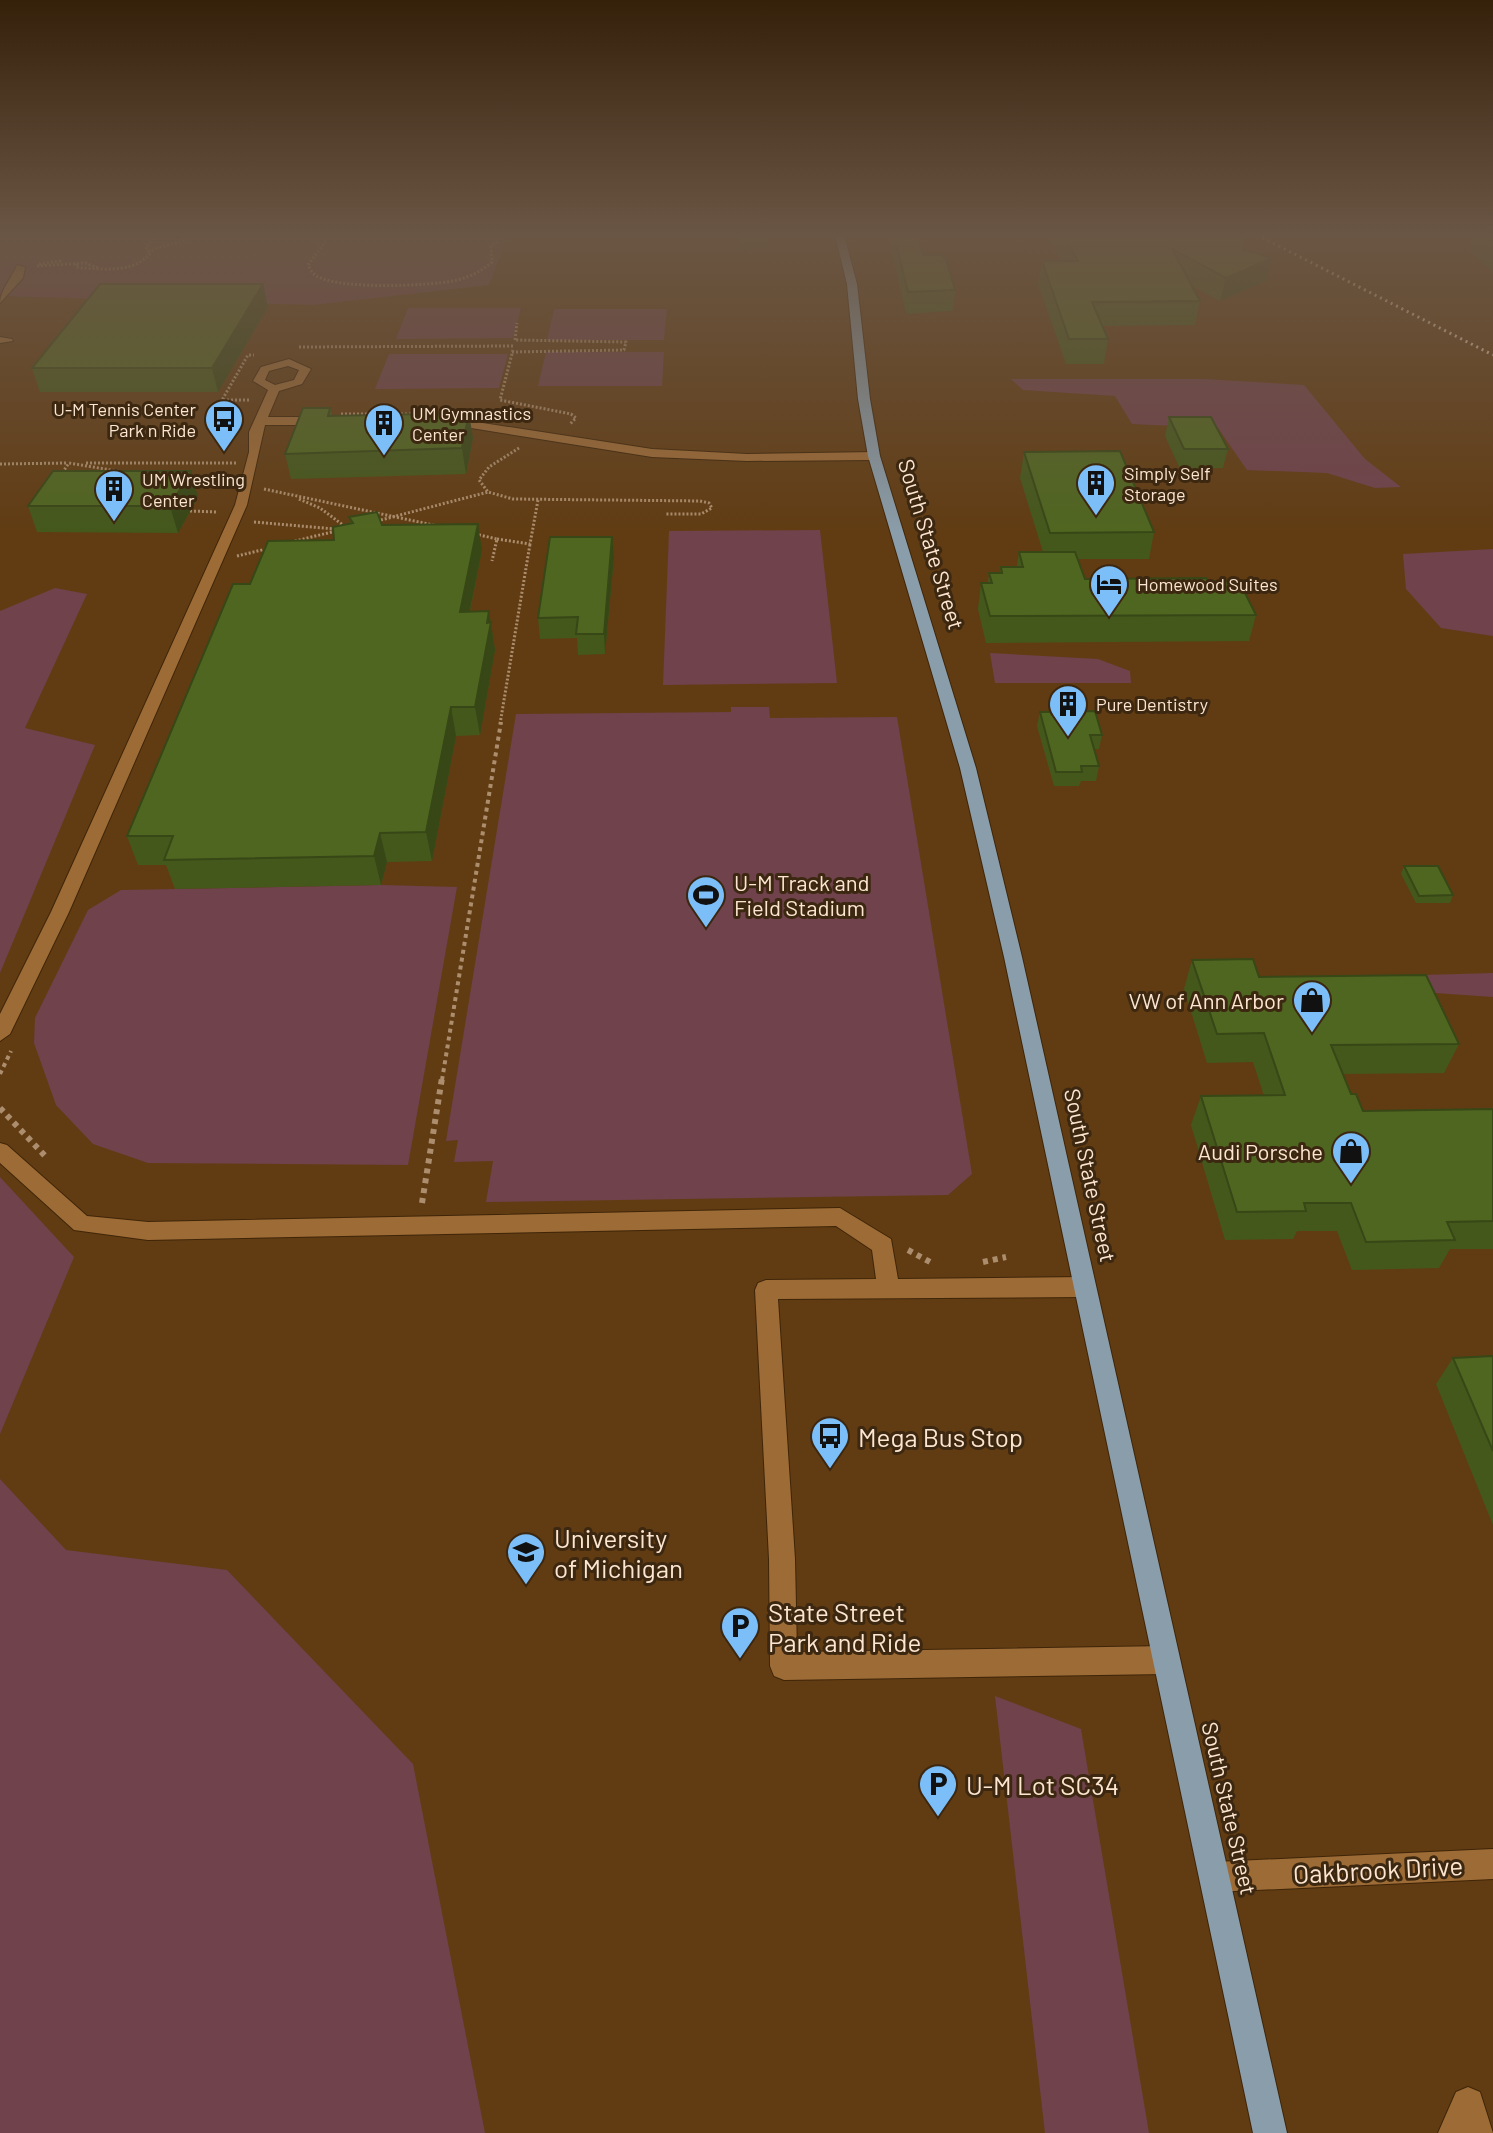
<svg xmlns="http://www.w3.org/2000/svg" width="1493" height="2133" font-family="Barlow,sans-serif">
  <style>
    .green { fill: #6f424c }
    .lines { fill: none; stroke-linecap: round; stroke-linejoin: round }
    .minor-casing { stroke: #3f2508; stroke-width: 2 }
    .major-casing { stroke: #3f2508; stroke-width: 2 }
    .path-far2 { stroke: #ac8e6e; stroke-width: 3; stroke-dasharray: 2 2; stroke-linecap: butt }
    .path-far1 { stroke: #ac8e6e; stroke-width: 4; stroke-dasharray: 4 4; stroke-linecap: butt }
    .path { stroke: #ac8e6e; stroke-width: 6; stroke-dasharray: 5 5; stroke-linecap: butt }
    .minor { fill: #9d6b36; fill-rule: evenodd }
    .major { fill: #8a9daa; fill-rule: evenodd }
    .rail { stroke: #ead2ba; stroke-width: 3; stroke-dasharray: 2 4; stroke-linecap: butt }
    .wall { fill: #44581c }
    .shaded-wall { fill: #374716 }
    .building { fill: #4f6620; stroke: #374716; stroke-width: 2 }
    .labels { text-anchor: middle; dominant-baseline: central; stroke-width: 6; stroke-linejoin: round; paint-order: stroke }
    .far-poi-label { font-size: 18px; fill: #fde6d1; stroke: #3c2711; text-anchor: start }
    .street-label { font-size: 22px; fill: #fde6d1; stroke: #3c2711 }
    .poi-label { font-size: 22px; fill: #fde6d1; stroke: #3c2711; text-anchor: end }
    .near-poi-label { font-size: 26px; fill: #fde6d1; stroke: #3c2711; text-anchor: start }
    .near-street-label { font-size: 26px; fill: #fde6d1; stroke: #3c2711 }
  </style>
  <rect width="100%" height="100%" fill="#613c13"/>
  <path class="green" d="M0 235H508L489 285 313 305 0 296Z
    M408 308H521L513 338 396 339Z
    M554 309H667L664 340H547Z
    M546 352H664L662 386H538Z
    M389 354H508L499 388 375 389Z
    M1011 379H1203L1304 385 1365 459 1401 487 1375 488 1327 473 1247 470 1218 428 1132 424 1115 396 1023 390Z
    M820 530 837 683 663 685 669 531Z
    M1493 549V636L1441 628 1406 589 1403 554Z
    M55 588 87 594 25 728 95 745 0 973V611Z
    M990 653 1098 659 1130 671 1131 683H995Z
    M731 707H769L770 718 897 717 972 1174 948 1195 486 1202 493 1161 454 1162 458 1140 446 1141 516 714 731 712Z
    M381 885 457 887 408 1165 148 1163 93 1144 56 1105 34 1043 35 1018 88 910 121 890Z
    M1493 973V997L1421 992 1389 976Z
    M0 1177 74 1257 0 1434Z
    M0 1479 66 1550 227 1570 413 1764 485 2133H0Z
    M995 1696 1081 1729 1149 2133H1045Z"/>
  <g class="lines">
    <g class="minor-casing">
      <path id="minor" d="M17 265 25 267 23 278 0 303C0 290 12 278 17 265Z
        M0 337 12 339 13 341 0 343Z
        M289 359 311 369 302 384 279 391 268 417H324L330 421 324 425H265L247 505 69 912 10 1034 0 1041V1014L51 912 235 505 249 452V432L268 390 253 381 261 367ZM288 366 299 370 294 380 275 385 265 380 269 371Z
        M444 417 652 449 747 454 874 452 880 456 874 460 747 461 652 457 440 423 438 421Z
        M0 1143 7 1145 87 1216 148 1222 840 1208 891 1239 898 1279 1085 1277 1093 1280 1096 1287 1093 1294 1085 1297 778 1299 795 1559 797 1652 1166 1646 1176 1650 1180 1660 1176 1670 1166 1674 784 1680 774 1676 770 1666 769 1559 755 1290 758 1283 766 1280 876 1279 872 1250 836 1226 148 1240 74 1230 0 1163Z
        M1493 1849V1879L1215 1892 1204 1888 1200 1877 1204 1866 1215 1862Z
        M1468 2087 1480 2092 1493 2133H1438L1456 2092Z"/>
    </g>
    <g class="major-casing">
      <path id="major" d="M835 235H844L857 284 870 399 880 456 976 768 1022 957 1287 2133H1253L1004 957 960 768 868 456 858 399 847 284Z"/>
    </g>
    <path class="path-far2" d="M156 235 146 247 148 251 185 240
      M323 235 327 238 325 242 308 265C311 271 314 276 321 278 346 289 425 286 453 281 467 278 481 272 492 262L491 246 498 241
      M39 264 60 261 59 264
      M77 264 76 267 81 268C106 269 135 274 152 251
      M37 266 85 263 98 268
      M515 340 517 323
      M299 347 514 346
      M513 350 500 400 571 414 576 418 570 424
      M512 352 624 350 626 342 515 340
      M249 400H222L248 355H254
      M217 407 222 400
      M341 414H419
      M519 448 489 467 479 480 488 492 513 499 700 501 709 503 712 508 701 514H666
      M86 463H236
      M0 464 68 463
      M60 476 69 463 123 472
      M189 481 226 487
      M264 489 438 526
      M299 499 320 508 347 528
      M190 511 217 512
      M377 521 488 492
      M254 522 335 529
      M475 534 497 539 492 561
      M497 539 530 544 538 500
      M291 542 340 530
      M237 556 270 548
      M500 724 530 544"/>
    <path class="path-far1" d="M0 1074 11 1051
      M442 1080 501 722"/>
    <path class="path" d="M0 1108 47 1158
      M422 1203 442 1078
      M908 1250 930 1262
      M983 1262 1006 1257"/>
    <use href="#minor" class="minor"/>
    <use href="#major" class="major"/>
    <path class="rail" d="M1257 235 1493 355"/>
  </g>
  <path class="wall" d="M891 235H917L924 255 955 290 953 311 906 314 890 244Z
    M1050 235H1242L1244 250 1266 281 1220 301 1192 286 1200 301 1195 325 1102 326 1108 339 1104 364H1066L1038 284 1042 261H1062L1050 238Z
    M1474 235H1493V272L1469 249Z
    M268 307 218 392H40L32 368Z
    M330 408 332 415 473 438 466 474 291 479 285 454Z
    M1169 417 1228 449 1223 468 1180 469 1165 436Z
    M1024 452 1154 532 1149 559H1078L1085 579 1208 581 1256 615 1249 641 986 643 978 609 981 583H988L989 573H1000L1001 567H1017L1019 552H1043L1020 478Z
    M198 497 178 533 37 532 28 506Z
    M349 517 482 550 470 612 489 611 495 650 480 735 456 736 432 861 387 862 381 885 175 889 166 865H138L127 836 250 584 334 540 351 524Z
    M614 557 605 654 578 655 577 638 540 639 538 618Z
    M1040 712 1102 735 1099 749H1094L1099 766 1096 781H1081L1079 786H1054L1037 726Z
    M1404 866 1453 895 1450 903H1416L1401 874Z
    M1192 960 1259 977 1459 1044 1444 1073 1343 1074 1351 1094 1363 1111 1493 1109V1249H1450L1439 1268 1352 1270 1337 1231H1297L1293 1239 1225 1240 1191 1125 1201 1096H1264L1253 1062 1207 1063 1184 989Z
    M1493 1356V1525L1436 1384 1453 1358Z"/>
  <path class="shaded-wall" d="M765 237V248L739 251V239Z
    M1272 258 1266 281 1220 301 1226 278Z
    M263 284 268 307 218 392 212 368Z
    M469 413 473 438 466 474 462 448Z
    M191 471 198 497 178 533 170 506Z
    M478 524 482 550 464 639 460 612Z
    M612 537 614 557 605 654 604 634Z
    M489 611 495 650 480 735 475 707Z
    M451 707 456 736 432 861 426 832Z
    M380 833 387 862 381 885 374 856Z"/>
  <path class="building" d="M738 235H764L765 237 739 239Z
    M894 235H917L924 255H941L946 259 955 290 908 292Z
    M1063 235H1242L1244 250 1272 258 1226 278 1172 249 1200 301 1092 302 1108 339H1069L1042 261H1078Z
    M1483 235H1493V243Z
    M100 284H263L212 368H32Z
    M303 408H330L328 416 469 413 462 448 285 454Z
    M1169 417H1211L1228 449H1184Z
    M1120 451 1154 532 1050 533 1024 452Z
    M53 471H191L170 506H28Z
    M377 512 382 525 478 524 460 612 489 611 487 623 491 622 475 707H451L426 832 380 833 374 856 164 860 173 836H127L233 584H250L268 541 334 540 333 527 353 523 349 517Z
    M550 537H612L604 634H576L578 617 538 618Z
    M1019 552H1075L1085 579 1206 578 1208 581H1239L1256 615 990 616 981 583H992L989 573H1002L1001 567H1023Z
    M1095 711 1102 735H1090L1099 766H1081L1082 772H1056L1040 712Z
    M1404 866H1438L1453 895 1419 896Z
    M1253 959 1259 977 1426 975 1459 1044 1331 1045 1351 1094H1356L1363 1111 1493 1109V1221L1447 1222 1455 1240 1366 1242 1351 1203H1304L1306 1211 1237 1212 1201 1096 1285 1095 1264 1033 1217 1034 1192 960Z
    M1493 1356V1451L1453 1358Z"/>
  <linearGradient id="sky" x2="0" y2="1"><stop stop-color="#35210a"/><stop offset="0.44" stop-color="#6a5644"/><stop offset="1" stop-color="#6a5644" stop-opacity="0"/></linearGradient>
  <rect width="1493" height="533" fill="url(#sky)"/>
  <defs>
    <g id="bus-pin" transform="scale(2)"><path d="M0 17L-7.5 6A9.5 9.5 0 1 1 7.5 6Z" fill="#7bbef8" stroke="#3c2711"/><path d="M-5-6H5V4H4V6H2V4H-2V6H-4V4H-5ZM-3.5-4V0h7V-4ZM-3.5 1.2v1.5H-2V1.2ZM2 1.2v1.5H3.5V1.2Z" fill="#111"/></g>
    <g id="building-pin" transform="scale(2)"><path d="M0 17L-7.5 6A9.5 9.5 0 1 1 7.5 6Z" fill="#7bbef8" stroke="#3c2711"/><path d="M-4-6H4V6H1V3H-1V6H-4ZM-2.5-4.3h1.7v1.8h-1.7ZM.8-4.3h1.7v1.8H.8ZM-2.5-1h1.7V.8h-1.7ZM.8-1h1.7V.8H.8Z" fill="#111"/></g>
    <g id="hotel-pin" transform="scale(2)"><path d="M0 17L-7.5 6A9.5 9.5 0 1 1 7.5 6Z" fill="#7bbef8" stroke="#3c2711"/><path d="M-6-4.5h1.5V1H6V5H4.5V3h-9V5H-6ZM-4 0a1.8 1.8 0 1 1 3.6 0ZM.5 0V-2.5h3Q6-2.5 6 0Z" fill="#111"/></g>
    <g id="stadium-pin" transform="scale(2)"><path d="M0 17L-7.5 6A9.5 9.5 0 1 1 7.5 6Z" fill="#7bbef8" stroke="#3c2711"/><path d="M0-5a6.5 5 0 1 0 0 10a6.5 5 0 1 0 0-10ZM-3.5-1.8h7v3.6h-7Z" fill="#111"/></g>
    <g id="shop-pin" transform="scale(2)"><path d="M0 17L-7.5 6A9.5 9.5 0 1 1 7.5 6Z" fill="#7bbef8" stroke="#3c2711"/><path d="M-5-2.5h2.3a2.7 3.5 0 0 1 5.4 0H5L5.5 6h-11ZM-1.5-2.5h3a1.5 2.3 0 0 0-3 0Z" fill="#111"/></g>
    <g id="university-pin" transform="scale(2)"><path d="M0 17L-7.5 6A9.5 9.5 0 1 1 7.5 6Z" fill="#7bbef8" stroke="#3c2711"/><path d="M0-5L7-2L0 1L-7-2ZM-4 1L0 2.5L4 1V4Q0 6-4 4Z" fill="#111"/></g>
    <g id="parking-pin" transform="scale(2)"><path d="M0 17L-7.5 6A9.5 9.5 0 1 1 7.5 6Z" fill="#7bbef8" stroke="#3c2711"/><path d="M-3.5-5.5H1a3.5 3.5 0 0 1 0 7H-1V5.5H-3.5ZM-1-3.4V-.6H.8a1.4 1.4 0 0 0 0-2.8Z" fill="#111"/></g>
  </defs>
  <g fill-rule="evenodd">
    <use href="#bus-pin" x="224" y="419"/>
    <use href="#building-pin" x="384" y="423"/>
    <use href="#building-pin" x="1096" y="483"/>
    <use href="#building-pin" x="114" y="489"/>
    <use href="#hotel-pin" x="1109" y="584"/>
    <use href="#building-pin" x="1068" y="704"/>
    <use href="#stadium-pin" x="706" y="895"/>
    <use href="#shop-pin" x="1312" y="1000"/>
    <use href="#shop-pin" x="1351" y="1151"/>
    <use href="#bus-pin" x="830" y="1436"/>
    <use href="#university-pin" x="526" y="1552"/>
    <use href="#parking-pin" x="740" y="1626"/>
    <use href="#parking-pin" x="938" y="1784"/>
  </g>
  <g class="labels">
    <g class="far-poi-label">
      <text x="196" y="409" text-anchor="end">U-M Tennis Center<tspan x="196" dy="21">Park n Ride</tspan></text>
      <text x="412" y="413">UM Gymnastics<tspan x="412" dy="21">Center</tspan></text>
      <text x="1124" y="473">Simply Self<tspan x="1124" dy="21">Storage</tspan></text>
      <text x="142" y="479">UM Wrestling<tspan x="142" dy="21">Center</tspan></text>
      <text x="1137" y="584">Homewood Suites</text>
      <text x="1096" y="704">Pure Dentistry</text>
    </g>
    <g class="street-label">
      <text transform="translate(932 544) rotate(73)">South State Street</text>
      <text transform="translate(1091 1175) rotate(78)">South State Street</text>
      <text transform="translate(1230 1808) rotate(77)">South State Street</text>
    </g>
    <g class="poi-label">
      <text x="734" y="882" text-anchor="start">U-M Track and<tspan x="734" dy="25">Field Stadium</tspan></text>
      <text x="1284" y="1000">VW of Ann Arbor</text>
      <text x="1323" y="1151">Audi Porsche</text>
    </g>
    <g class="near-poi-label">
      <text x="858" y="1436">Mega Bus Stop</text>
      <text x="554" y="1537">University<tspan x="554" dy="30">of Michigan</tspan></text>
      <text x="768" y="1611">State Street<tspan x="768" dy="30">Park and Ride</tspan></text>
      <text x="966" y="1784">U-M Lot SC34</text>
    </g>
    <g class="near-street-label">
      <text transform="translate(1378 1869) rotate(-3)">Oakbrook Drive</text>
    </g>
  </g>
</svg>
